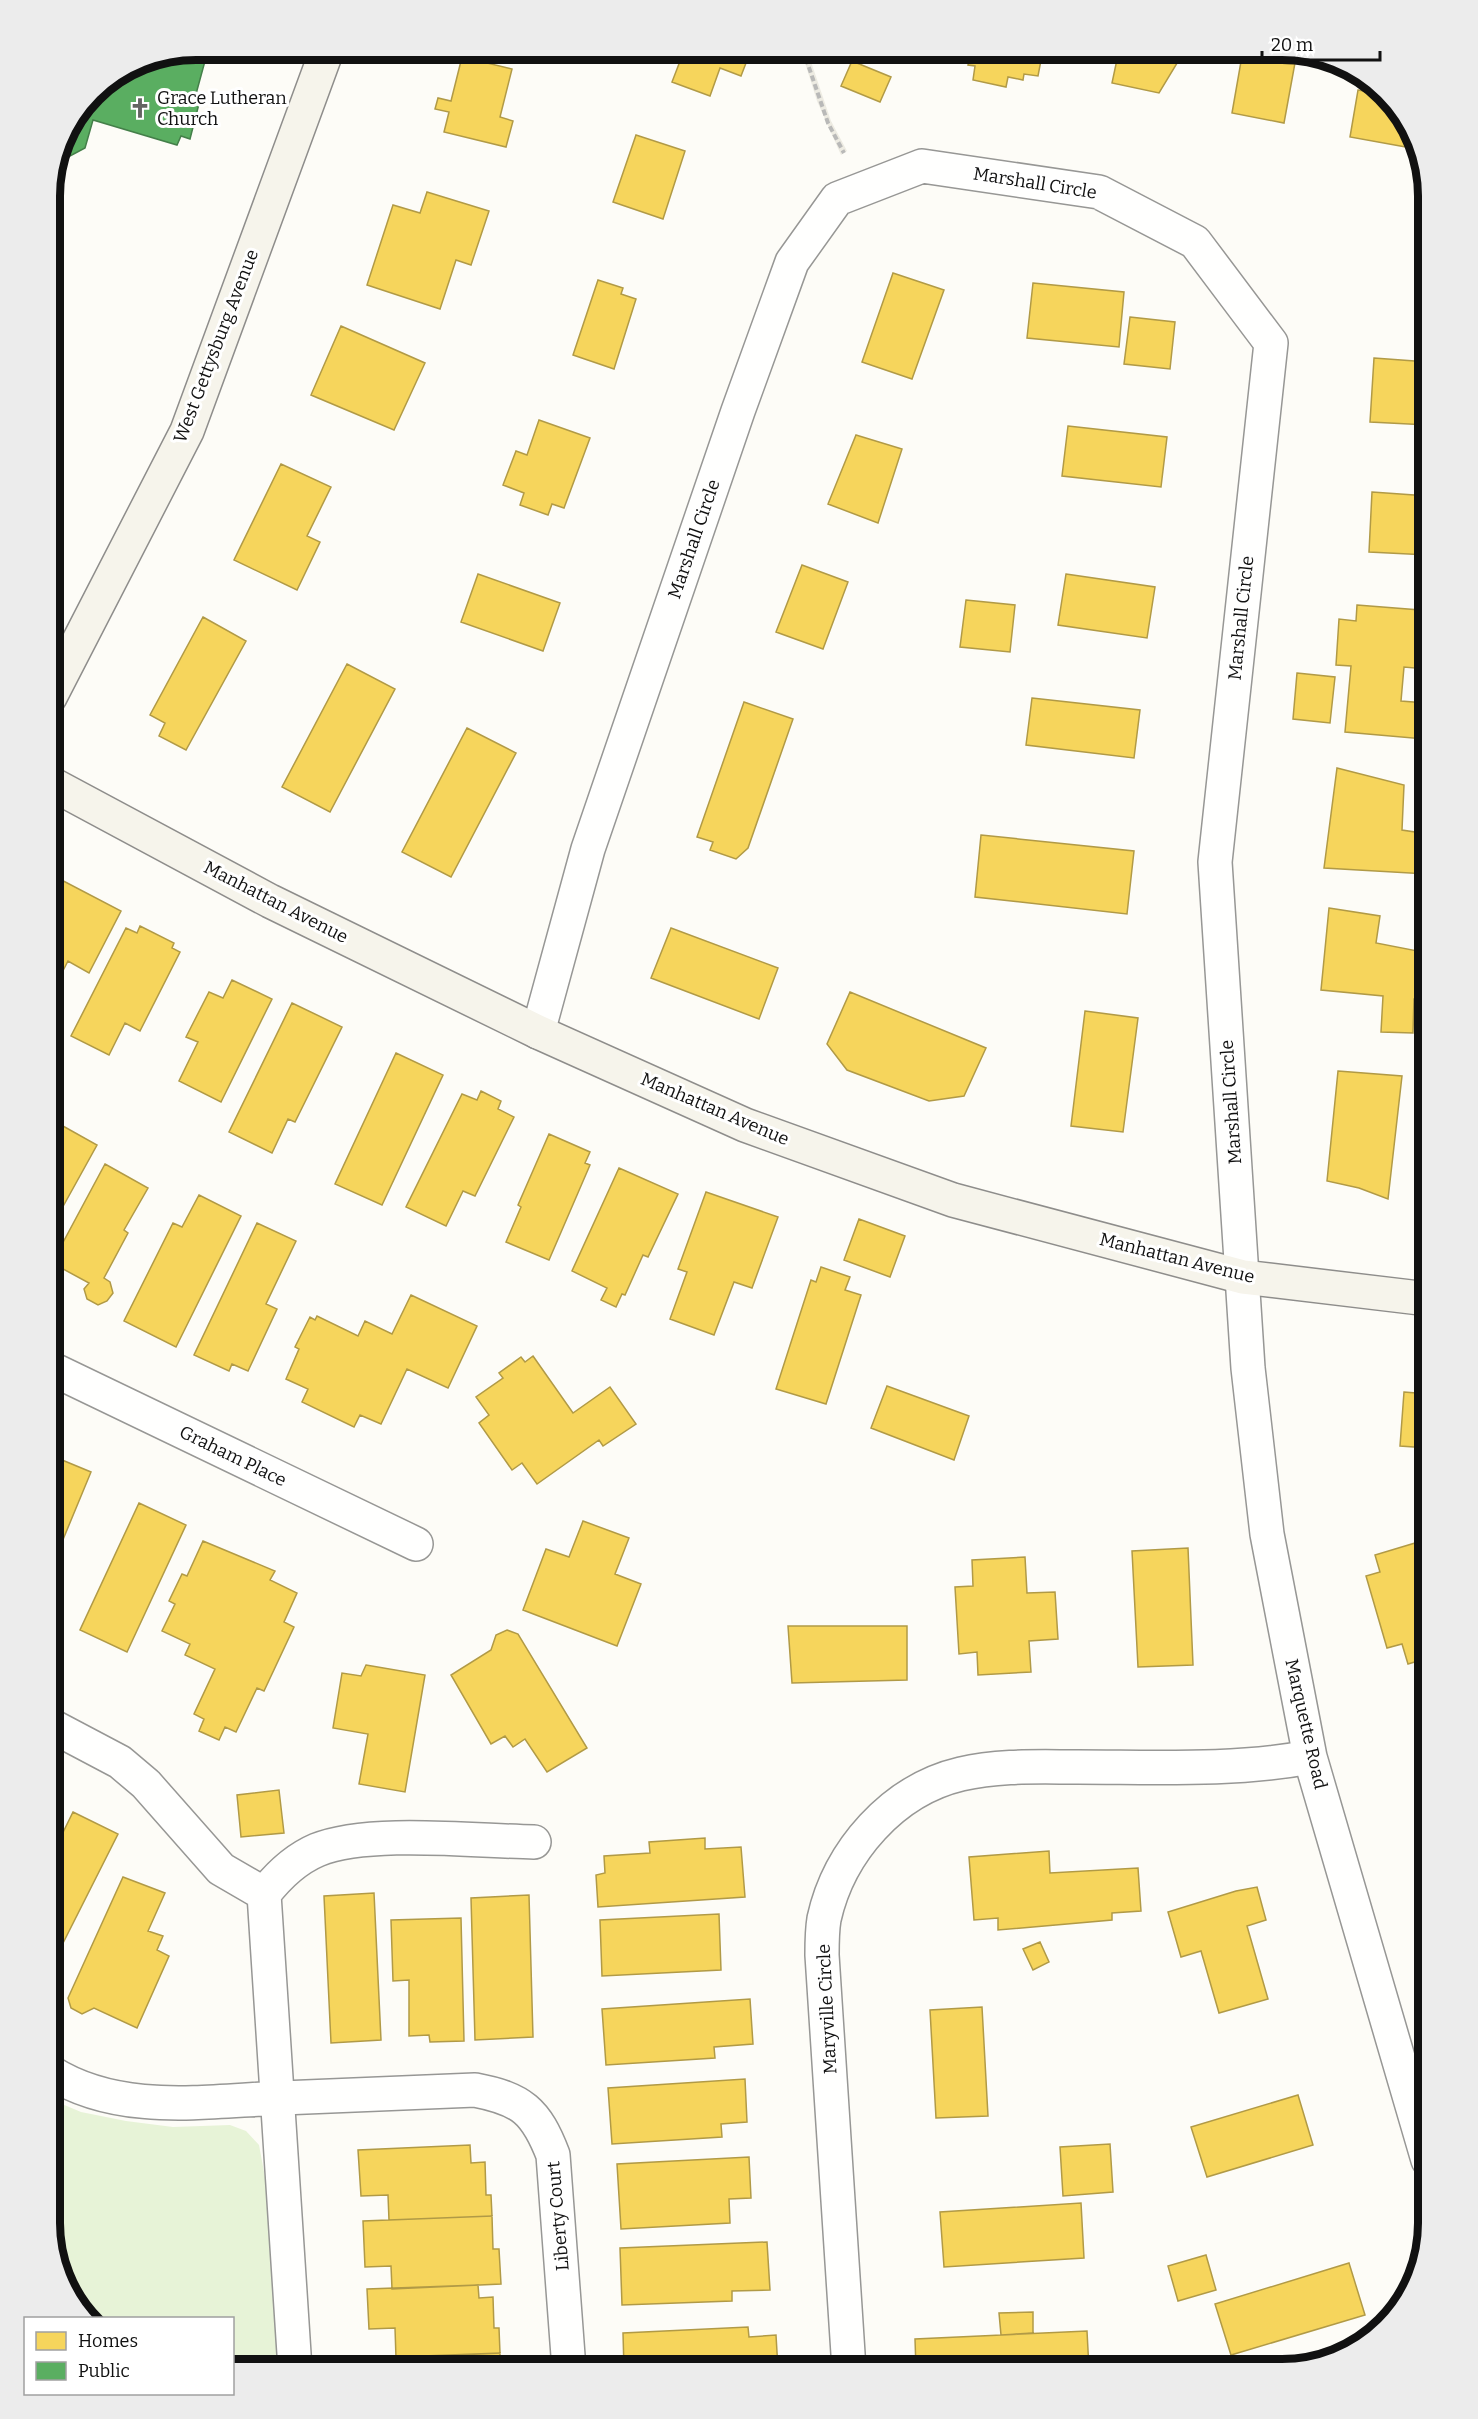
<svg xmlns="http://www.w3.org/2000/svg" width="1478" height="2419" font-family="Bitter,serif">
  <style>
    .green { fill: #e7f3d7 }
    .plaza { fill: #edebe2 }
    .homes { fill: #f6d55c; stroke: #b19a46; stroke-width: 1.5 }
    .public { fill: #5aae61; stroke: #447f49; stroke-width: 1.5 }
    .lines { fill: none; stroke-linecap: round; stroke-linejoin: round }
    .street-casing { stroke: #979795; stroke-width: 36 }
    .secondary-casing { stroke: #8e8d8b; stroke-width: 36 }
    .path { stroke: #b9b9b8; stroke-width: 4; stroke-dasharray: 6 3; stroke-linecap: butt }
    .street { stroke: #fffffe; stroke-width: 33 }
    .secondary { stroke: #f6f4eb; stroke-width: 33 }
    .labels { text-anchor: middle; dominant-baseline: central; stroke-width: 6; stroke-linejoin: round; paint-order: stroke }
    .poi-label { font-size: 18px; fill: #111; stroke: #fff; text-anchor: start }
    .street-label { font-size: 18px; fill: #111; stroke: #fff }
    .rim { fill: none; stroke: #111; stroke-width: 8 }
  </style>
  <rect width="100%" height="100%" fill="#fdfcf7"/>
  <path class="green" d="M50 2099 81 2112 126 2121 173 2127 230 2125 246 2131 259 2145 267 2188 279 2369H233L232 2318H91L65 2288 50 2223Z"/>
  <path class="plaza" d="M801 50H807L831 121 847 151 841 155 817 101Z"/>
  <path class="homes" d="M666 50H751L741 76 720 68 710 96 672 82 682 56Z
    M859 50H894L893 55Z
    M971 50H1043L1038 76 1024 74 1023 80 1008 77 1006 87 973 80 975 66 968 65Z
    M1119 50H1185L1159 93 1112 83Z
    M1243 50 1297 52 1284 123 1232 113Z
    M462 57 512 69 500 117 513 121 506 147 444 132 449 112 435 109 438 98 451 101Z
    M852 61 891 77 880 102 841 86Z
    M1358 90 1381 94 1413 131 1417 149 1350 137Z
    M636 135 685 151 663 219 613 202Z
    M427 192 489 211 471 265 456 260 440 309 367 285 393 205 420 213Z
    M893 273 944 290 912 379 862 362Z
    M598 280 623 288 621 294 636 299 614 369 573 355Z
    M1033 283 1124 292 1119 347 1027 338Z
    M1130 317 1175 322 1170 369 1124 364Z
    M341 326 425 363 394 430 311 395Z
    M1374 358 1428 362V425L1370 422Z
    M539 420 590 438 564 508 552 504 548 515 520 505 524 493 503 485 516 451 527 455Z
    M1068 426 1167 437 1161 487 1062 476Z
    M856 435 902 449 878 523 828 504Z
    M281 464 331 487 307 536 320 542 297 590 234 560Z
    M1372 492 1428 496V555L1369 552Z
    M802 565 848 582 823 649 776 632Z
    M478 574 560 603 543 651 461 622Z
    M1066 574 1155 587 1147 638 1058 625Z
    M966 600 1015 605 1010 652 960 647Z
    M1357 605 1420 610 1418 641H1428L1426 669 1404 667 1401 701 1426 703 1424 739 1345 732 1351 666 1336 665 1339 619 1356 621Z
    M203 617 246 641 186 750 159 736 165 723 150 715Z
    M347 664 395 689 330 812 282 787Z
    M1297 673 1335 677 1330 723 1293 719Z
    M1032 698 1140 710 1134 758 1026 745Z
    M744 702 793 719 748 848 736 859 710 850 713 842 697 837Z
    M467 728 516 753 451 877 402 852Z
    M1337 768 1404 785 1402 830 1428 834 1427 874 1324 868Z
    M981 835 1134 851 1127 914 975 897Z
    M50 874 121 911 89 973 68 961 50 996Z
    M1329 908 1380 916 1376 943 1428 953V1000L1414 999 1413 1033 1381 1032 1383 996 1321 990Z
    M140 926 174 943 172 948 180 952 140 1031 125 1023 109 1055 71 1036 126 928 137 933Z
    M671 928 778 968 759 1019 651 978Z
    M232 980 272 999 221 1102 179 1081 198 1042 186 1037 209 992 223 998Z
    M850 992 986 1048 964 1096 929 1101 847 1070 827 1044Z
    M292 1003 342 1027 295 1122 288 1119 272 1153 229 1132Z
    M1085 1011 1138 1018 1123 1132 1071 1126Z
    M396 1053 443 1075 382 1205 335 1184Z
    M1338 1071 1402 1076 1388 1199 1359 1188 1327 1181Z
    M481 1091 501 1101 498 1109 514 1117 475 1196 463 1191 446 1226 406 1207 462 1094 477 1100Z
    M54 1121 97 1145 50 1230V1129Z
    M549 1134 590 1152 585 1163 590 1165 549 1260 506 1242 521 1207 518 1205Z
    M105 1164 148 1188 124 1230 128 1233 104 1278 110 1282 113 1293 107 1301 98 1305 87 1299 84 1289 89 1283 52 1263Z
    M619 1168 678 1194 648 1257 643 1255 625 1295 622 1294 616 1307 601 1300 607 1288 572 1271Z
    M706 1192 778 1217 752 1288 734 1282 714 1335 670 1319 687 1272 678 1269Z
    M199 1195 241 1216 176 1347 124 1321 173 1223 182 1227Z
    M859 1219 905 1236 890 1277 844 1260Z
    M257 1223 296 1241 266 1304 277 1309 248 1371 232 1364 229 1371 194 1355Z
    M821 1267 850 1277 845 1290 861 1295 826 1404 776 1389 811 1280 816 1282Z
    M411 1295 477 1326 448 1388 407 1369 381 1424 360 1415 354 1427 302 1402 308 1389 286 1379 299 1349 295 1347 310 1317 315 1320 317 1316 358 1336 365 1321 392 1334Z
    M533 1356 573 1413 610 1387 636 1424 603 1446 599 1440 537 1484 522 1463 512 1470 479 1423 489 1415 476 1397 503 1378 499 1373 521 1357 525 1362Z
    M887 1386 969 1416 954 1460 871 1428Z
    M1404 1392 1428 1394V1448L1400 1446Z
    M50 1455 91 1472 62 1542 50 1537Z
    M139 1503 186 1525 127 1652 80 1630Z
    M583 1521 629 1538 615 1574 641 1584 617 1646 523 1610 546 1549 569 1557Z
    M1425 1540 1428 1550V1658L1408 1664 1402 1644 1387 1648 1366 1576 1380 1572 1375 1555Z
    M203 1541 275 1571 270 1580 297 1593 284 1622 294 1627 264 1691 257 1688 236 1732 225 1727 219 1740 199 1731 204 1719 194 1714 215 1669 185 1655 190 1644 162 1631 175 1604 169 1601 182 1574 187 1576Z
    M1188 1548 1193 1665 1138 1667 1132 1551Z
    M1025 1557 1027 1593 1055 1592 1058 1639 1029 1641 1031 1672 978 1675 977 1652 959 1654 955 1587 973 1586 972 1560Z
    M788 1626H907V1680L792 1683Z
    M507 1630 518 1634 587 1748 547 1772 525 1739 513 1747 505 1736 491 1744 451 1675 491 1650 496 1635Z
    M366 1665 425 1675 405 1792 359 1784 368 1734 333 1728 342 1673 361 1676Z
    M279 1790 284 1833 241 1837 237 1795Z
    M73 1812 118 1834 55 1959 50 1956V1859Z
    M705 1838V1849L741 1847 745 1897 598 1907 596 1875 605 1873 604 1856 650 1853 649 1842Z
    M1049 1851 1050 1873 1138 1868 1141 1911 1112 1913V1920L998 1930V1918L974 1920 969 1857Z
    M123 1877 165 1893 148 1931 163 1936 157 1950 169 1956 137 2028 94 2008 82 2014 71 2008 68 1998Z
    M1257 1887 1266 1920 1247 1926 1268 1999 1219 2013 1201 1951 1181 1957 1168 1912 1236 1891Z
    M374 1893 381 2040 331 2043 324 1896Z
    M529 1895 533 2037 475 2040 471 1898Z
    M719 1914 721 1970 602 1976 600 1920Z
    M461 1918 464 2041 430 2042 429 2035 409 2036V1980L393 1981 391 1920Z
    M1040 1942 1049 1962 1033 1970 1023 1949Z
    M750 1999 753 2044 714 2047 715 2058 606 2065 602 2009Z
    M982 2007 988 2116 936 2118 930 2010Z
    M745 2079 747 2122 721 2124 722 2137 612 2144 608 2088Z
    M1298 2095 1313 2145 1207 2177 1191 2127Z
    M1110 2144 1113 2192 1063 2196 1060 2147Z
    M470 2145 471 2163 485 2162 486 2195H491L492 2216 389 2220 388 2195 361 2196 358 2150Z
    M749 2157 751 2198 729 2199 730 2223 621 2229 617 2164Z
    M1081 2203 1084 2258 944 2267 940 2212Z
    M492 2216 493 2249H499L501 2284 392 2289 391 2266 365 2267 363 2221Z
    M767 2242 770 2290 732 2291V2301L622 2305 620 2248Z
    M1206 2255 1216 2290 1178 2301 1168 2266Z
    M1349 2263 1365 2315 1231 2355 1215 2304Z
    M478 2285 479 2298 493 2297 494 2328H499L500 2353 396 2358 395 2328 369 2329 367 2289Z
    M1033 2312V2333L1001 2335 999 2313Z
    M748 2327 749 2337 776 2335 778 2369H624L623 2333Z
    M1087 2331 1089 2369H916L915 2339Z
    M500 2353V2369H371V2358Z"/>
  <path class="public" d="M196 50H208L196 94 201 96 190 139 181 136 177 145 93 120 85 148 55 164 61 139 93 92 140 61Z"/>
  <g class="lines">
    <g class="street-casing">
      <path id="street" d="M538 1032 588 849 738 411 792 262 837 199 922 166 1099 192 1195 242 1271 343 1215 862 1248 1368 1267 1534 1310 1757 1428 2160
        M50 1368 416 1544
        M50 1725 120 1762 146 1784 221 1869 264 1894
        M50 2072C119 2116 205 2101 282 2098 346 2095 411 2093 475 2090 522 2099 536 2111 553 2155L569 2369
        M295 2369 264 1894C278 1876 296 1859 317 1850 368 1829 476 1841 534 1842
        M849 2369 822 1955C822 1944 822 1931 824 1919 839 1851 893 1790 961 1774 999 1765 1039 1767 1078 1767 1155 1767 1235 1771 1310 1757"/>
    </g>
    <g class="secondary-casing">
      <path id="secondary" d="M50 697 187 431 327 50
        M50 783 270 901 538 1032 745 1125 953 1200 1243 1277 1428 1299"/>
    </g>
    <path class="path" d="M803 50 828 123 844 153"/>
    <use href="#street" class="street"/>
    <use href="#secondary" class="secondary"/>
  </g>
  <defs>
    <g id="church-bare" transform="scale(1.62)"><path d="M-1.2-6h2.4v3.5h3.3v2.4h-3.3V6h-2.4V-.1h-3.3v-2.4h3.3Z" fill="#646362" stroke="#fff" stroke-width="2.5" paint-order="stroke"/></g>
  </defs>
  <g fill-rule="evenodd">
    <use href="#church-bare" x="140" y="108"/>
  </g>
  <g class="labels">
    <g class="poi-label">
      <text x="157" y="98">Grace Lutheran<tspan x="157" dy="21">Church</tspan></text>
    </g>
    <g class="street-label">
      <text transform="translate(1035 183) rotate(9)">Marshall Circle</text>
      <text transform="translate(216 346) rotate(-69)">West Gettysburg Avenue</text>
      <text transform="translate(694 539) rotate(-71)">Marshall Circle</text>
      <text transform="translate(1241 618) rotate(-84)">Marshall Circle</text>
      <text transform="translate(276 902) rotate(27)">Manhattan Avenue</text>
      <text transform="translate(1231 1102) rotate(-94)">Marshall Circle</text>
      <text transform="translate(715 1109) rotate(23)">Manhattan Avenue</text>
      <text transform="translate(1177 1258) rotate(14)">Manhattan Avenue</text>
      <text transform="translate(233 1456) rotate(26)">Graham Place</text>
      <text transform="translate(1306 1724) rotate(77)">Marquette Road</text>
      <text transform="translate(827 2009) rotate(-93)">Maryville Circle</text>
      <text transform="translate(558 2216) rotate(-95)">Liberty Court</text>
    </g>
  </g>
  <path d="M0 0H1478V2419H0ZM196 60H1282A136 136 0 0 1 1418 196V2223A136 136 0 0 1 1282 2359H196A136 136 0 0 1 60 2223V196A136 136 0 0 1 196 60Z" fill="#ececec" fill-rule="evenodd"/>
  <path class="rim" d="M196 60H1282A136 136 0 0 1 1418 196V2223A136 136 0 0 1 1282 2359H196A136 136 0 0 1 60 2223V196A136 136 0 0 1 196 60Z"/>
  <rect x="24" y="2317" width="210" height="78" fill="#ffffff" stroke="#a0a0a0" stroke-width="1.5"/>
  <rect x="36" y="2332" width="30" height="18" fill="#f6d55c" stroke="#a0a0a0" stroke-width="1.5"/>
  <text x="78" y="2347" font-size="18" fill="#111111">Homes</text>
  <rect x="36" y="2362" width="30" height="18" fill="#5aae61" stroke="#a0a0a0" stroke-width="1.5"/>
  <text x="78" y="2377" font-size="18" fill="#111111">Public</text>
  <path d="M1262 51v9h118v-9" fill="none" stroke="#111111" stroke-width="3"/>
  <text x="1271" y="51" font-size="18" fill="#111111" stroke="#ffffff" stroke-width="4.5" paint-order="stroke">20 m</text>
</svg>
